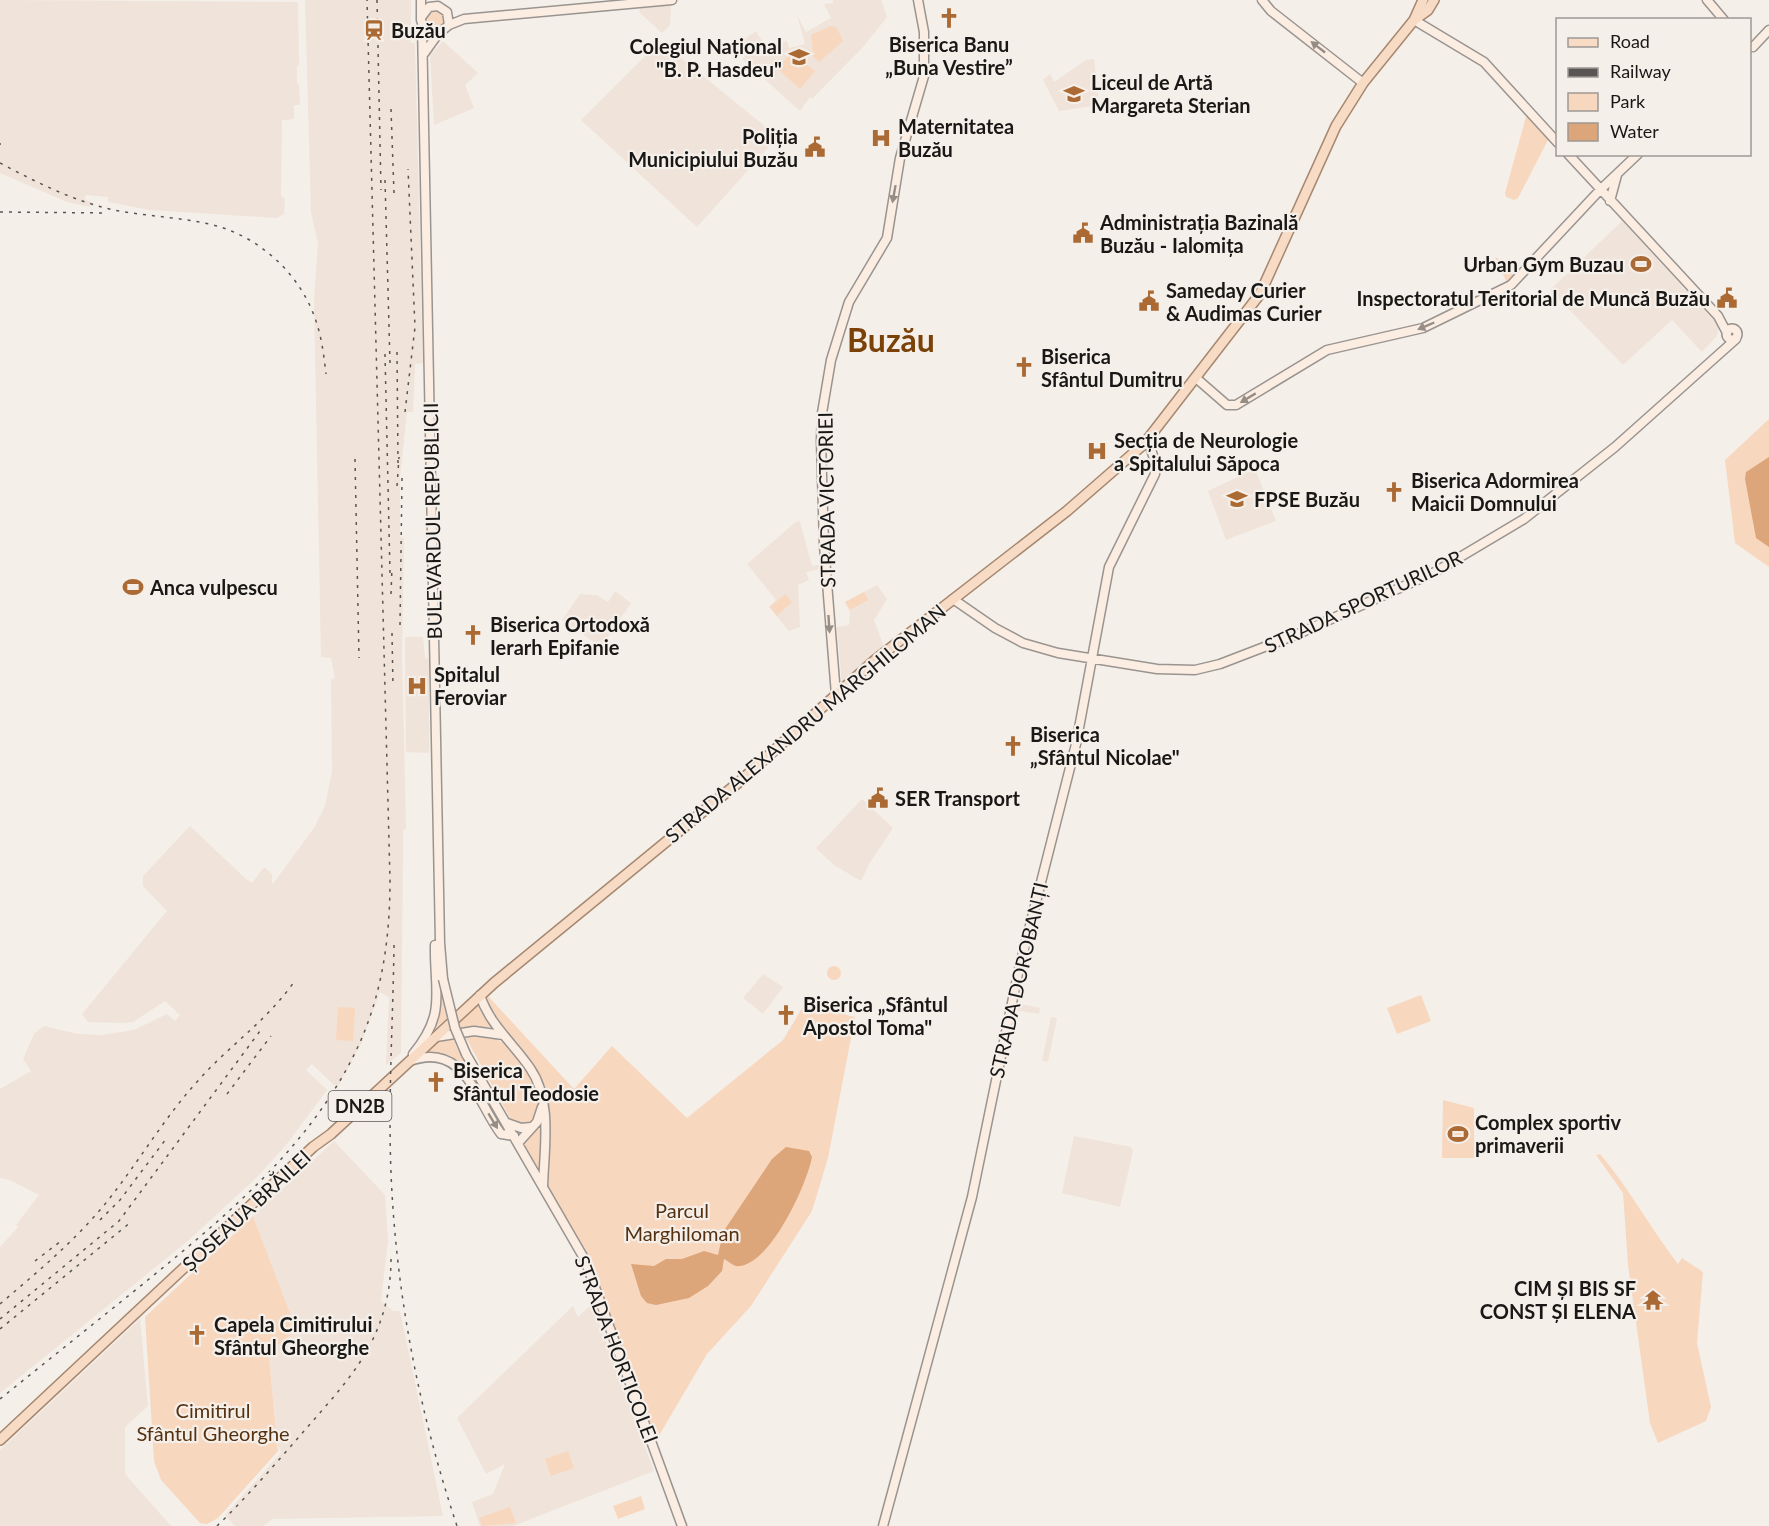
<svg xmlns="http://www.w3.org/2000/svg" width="1769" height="1526" font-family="Lato,sans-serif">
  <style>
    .built { fill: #f0e3d9 }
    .green { fill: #f8d7bf }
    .water { fill: #dca57a }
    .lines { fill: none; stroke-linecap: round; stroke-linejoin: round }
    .secondary-casing { stroke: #9a9490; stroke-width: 11 }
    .primary-casing { stroke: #a6876f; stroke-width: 12 }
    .secondary { stroke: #fbede2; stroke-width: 8 }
    .primary { stroke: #f7dbc5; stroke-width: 9 }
    .rail { stroke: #585552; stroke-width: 1.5; stroke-dasharray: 3 6; stroke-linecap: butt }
    .secondary-bridge-casing { stroke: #9a9490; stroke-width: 11; stroke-linecap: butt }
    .secondary-bridge { stroke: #fbede2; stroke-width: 8 }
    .oneway { fill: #968d86 }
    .labels { text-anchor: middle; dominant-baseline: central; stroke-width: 4.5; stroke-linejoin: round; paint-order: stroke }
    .shield { fill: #f5efea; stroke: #5c5856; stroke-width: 1.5 }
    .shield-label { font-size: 18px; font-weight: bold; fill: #1a1816 }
    .poi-label { font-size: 20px; font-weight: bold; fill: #1a1816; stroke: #f5efea; text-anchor: start }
    .street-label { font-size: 20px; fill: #1a1816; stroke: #f5efea }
    .park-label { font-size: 20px; fill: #563110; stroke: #f5efea }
    .town-label { font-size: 32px; font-weight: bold; fill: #7a4208; stroke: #f5efea }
  </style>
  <rect width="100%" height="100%" fill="#f5efea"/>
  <path class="built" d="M0 0 298 2 299 65 297 66V82L299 85 300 105H294V119L282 120 281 196 285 199 284 214 277 218 150 210 108 202V197L86 195 84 199 91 202 90 207 67 202 0 173Z
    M305 0H411V43H415L423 363 415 364 413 412H407L400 477V537L404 538 402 657 406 829 403 830V851L401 1053 386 1065 389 997 380 992 361 1044 337 1088 312 1064 306 1070 327 1090 286 1145 257 1177 189 1240 0 1393V1247L18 1227 16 1225 39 1195 10 1180 0 1178V1089L31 1071 23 1059 34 1034 44 1026 78 1034 101 1035 134 1030 167 1014 175 1021 180 1015 165 1001 133 1022 121 1023 88 1022 82 1014 167 911 143 886V876L190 826 247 880 252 883 264 867 272 874V885L314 828 325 806 332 772 331 679 335 678 331 658 321 657 314 301 318 243 311 212Z
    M833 0H881L887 17 863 47 812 99 810 97 800 111 742 59 746 55 741 42 756 31 765 46 787 41 789 48 805 44 797 15 806 32 831 18 824 4 833 3Z
    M671 5 670 25 662 33 639 12 641 7Z
    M443 41 478 73 465 85 474 108 434 125 430 55Z
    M660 41 778 137 697 227 581 120Z
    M1094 59 1099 105 1059 111 1043 80 1050 74 1054 82 1086 60Z
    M1622 221 1719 326 1717 336 1702 352 1672 320 1623 365 1550 290Z
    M1255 469 1276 521 1226 540 1208 491Z
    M797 521 800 522 812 566 823 564V568L806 572 809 580 798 585 800 627 789 631 769 607 776 600 747 564Z
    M877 585 887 599 874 620 884 647 842 685 837 627 849 625 850 612 845 602Z
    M615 591 631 603 601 647 562 620 580 594 597 595 608 602Z
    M405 637H423L425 658 429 659V753L406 752Z
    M862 799 893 828 869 864 861 881 834 865 816 848Z
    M763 974 783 987 763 1014 743 998Z
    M1016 1003 1040 1008 1039 1014 1015 1010Z
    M1051 1017 1057 1018 1048 1062 1042 1061Z
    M1074 1136 1131 1147 1133 1151 1120 1207 1062 1193Z
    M334 1141 385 1195 388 1240 381 1301 393 1311H400L443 1516 272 1519 263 1526H235L225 1515 281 1453 278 1446 269 1357 270 1352 292 1334 293 1321 253 1216Z
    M592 1304 654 1471 513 1526H480L472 1502 493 1494 505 1464 486 1474 457 1418 573 1306 578 1317Z
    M140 1319 148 1406 125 1427V1474L171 1526H0V1450Z"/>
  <path class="green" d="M425 20a10 10 0 1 1 20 0a10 10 0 1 1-20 0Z
    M831 26 837 28 843 41 819 62 813 56 811 35Z
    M792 52 815 71 800 89 777 68Z
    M1527 113 1549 138 1518 198 1514 200 1506 197 1505 193Z
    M1495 257 1520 268 1518 275 1507 283Z
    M1769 419V567L1735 543 1725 460Z
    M864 592 868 600 850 610 845 602Z
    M785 594 792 602 777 616 770 607Z
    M827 973a7 7 0 1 1 14 0a7 7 0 1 1-14 0Z
    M438 974 447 1018 433 1030 440 1008Z
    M487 995 574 1089 612 1046 687 1118 783 1040 807 1000C824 1003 838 1014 855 1017L828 1158 812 1211 751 1306 707 1354 657 1439 585 1260 543 1187 541 1090 486 1001Z
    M1421 995 1431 1021 1397 1034 1387 1008Z
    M477 1004 491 1027H459L458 1021Z
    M338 1007 355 1008 353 1041 336 1040Z
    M474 1035C480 1036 487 1036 493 1038 520 1047 554 1101 530 1125L516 1123 510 1118 466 1038Z
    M453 1038C459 1056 470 1068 478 1084 464 1062 447 1058 421 1054L437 1043Z
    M1443 1100 1474 1108V1158H1442Z
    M542 1121 540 1167 538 1168 522 1141Z
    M1600 1154C1630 1189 1650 1228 1678 1264L1682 1258 1703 1272 1697 1343 1711 1407 1706 1421 1658 1443 1650 1423 1628 1265 1623 1193 1596 1155Z
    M253 1216 293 1321 292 1334 270 1352 269 1357 278 1451 218 1518 207 1524 200 1523 161 1480 154 1461 145 1317Z
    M568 1451 574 1468 551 1476 545 1459Z
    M641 1496 645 1509 618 1519 613 1506Z
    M510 1507 516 1523 482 1526 479 1518Z"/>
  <path class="water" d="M1769 457V547L1756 538 1745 479 1746 472Z
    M786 1147 809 1151 812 1157C807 1184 771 1263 740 1266 733 1267 730 1262 724 1259L722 1271 708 1286 689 1298 656 1305 647 1303 641 1296 631 1264 654 1266 666 1259H682L704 1251 718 1255 723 1232 772 1159Z"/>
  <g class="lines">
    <g class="secondary-casing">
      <path id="secondary" d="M421 0V20L424 29 438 34 449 25 447 12 438 6 429 7 422 16
        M1262 0 1271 11 1363 83
        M1707 0 1724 20
        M1414 20 1484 62 1558 143
        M422 25 440 943 443 979
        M449 25 464 19 672 0
        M1753 47 1769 30
        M423 55 438 34
        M1568 154 1718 316 1727 333
        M1610 201 1617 175
        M1726.5 334a5.5 5.5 0 1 1 11 0a5.5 5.5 0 1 1-11 0Z
        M1196 378 1227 405H1236L1327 350 1423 328 1511 285 1600 190 1638 154
        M953 599 995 628 1023 643 1058 653 1157 669 1195 670 1220 664 1298 634 1435 572 1524 519 1615 447 1736 339
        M836 695 824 545 821 441 822 413 831 360 849 302 887 238 900 158 924 76V32L918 0
        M480 995C489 1024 513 1043 530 1068 553 1101 544 1149 543 1187
        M436 1037 474 1031 503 1035
        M413 1054C447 1013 434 992 435 945
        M466 1054 585 1260 682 1526
        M410 1061C465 1041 476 1101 501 1134L514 1136
        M507 1123 521 1128 531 1127
        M518 1143 537 1122 542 1107
        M883 1526 972 1197 1019 969 1076 744 1109 567 1155 474 1156 465 1148 440"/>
    </g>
    <g class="primary-casing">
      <path id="primary" d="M1414 20 1423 0
        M0 1440 313 1147 331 1134 494 983 739 782 875 660 1067 511 1144 444 1260 294 1336 126 1363 83 1414 20 1428 10 1434 0"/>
    </g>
    <use href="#secondary" class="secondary"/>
    <use href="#primary" class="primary"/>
    <path class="rail" d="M377 0 381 190
      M391 109 394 193
      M0 144H1
      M0 163C36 182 73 201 114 210 145 216 177 217 209 224 259 235 302 275 317 324 322 340 324 357 326 374
      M385 180 390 363
      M0 212 108 213
      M397 352 398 463
      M385 354 390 573
      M405 412 415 327 408 169
      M355 459 359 658
      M397 486 399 457
      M391 594 392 567
      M400 625 402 478
      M392 633 393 687
      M394 945C393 1021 388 1097 391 1173 396 1294 419 1412 457 1526
      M227 1094 271 1036
      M100 1220 120 1200 166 1139
      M35 1261 61 1241
      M0 1304C35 1274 70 1245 100 1210 134 1170 160 1123 196 1083 228 1046 265 1023 294 982
      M0 1319 119 1221 260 1031
      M0 1329 131 1222
      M0 1399C46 1362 92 1325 138 1288 224 1218 315 1144 361 1040 383 989 390 935 390 880L367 0
      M217 1526C248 1496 276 1463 304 1431 329 1402 357 1373 373 1339 385 1314 391 1287 391 1259"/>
    <g class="secondary-bridge-casing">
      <path id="secondary-bridge" d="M443 979 455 1028 466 1054"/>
    </g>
    <use href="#secondary-bridge" class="secondary-bridge"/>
  </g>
  <defs><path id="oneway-solid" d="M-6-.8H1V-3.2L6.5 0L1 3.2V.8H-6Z" transform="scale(1.5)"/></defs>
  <g class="oneway">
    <use href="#oneway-solid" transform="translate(1318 47) rotate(-142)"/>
    <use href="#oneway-solid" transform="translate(894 194) rotate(100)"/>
    <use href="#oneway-solid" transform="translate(1426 326) rotate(157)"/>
    <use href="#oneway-solid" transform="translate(1248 398) rotate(149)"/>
    <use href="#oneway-solid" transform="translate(829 624) rotate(86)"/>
    <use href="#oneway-solid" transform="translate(493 1121) rotate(59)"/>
  </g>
  <defs>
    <g id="church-bare" transform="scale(1.62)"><path d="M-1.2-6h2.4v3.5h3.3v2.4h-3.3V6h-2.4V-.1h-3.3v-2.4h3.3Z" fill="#ab6a33" stroke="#f5efea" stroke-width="2.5" paint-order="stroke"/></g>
    <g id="station-bare" transform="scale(1.62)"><path d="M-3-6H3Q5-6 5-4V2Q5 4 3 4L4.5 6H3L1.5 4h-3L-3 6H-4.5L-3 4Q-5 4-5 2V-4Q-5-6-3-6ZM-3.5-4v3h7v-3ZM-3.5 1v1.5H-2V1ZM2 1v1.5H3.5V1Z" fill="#ab6a33" stroke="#f5efea" stroke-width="2.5" paint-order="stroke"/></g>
    <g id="university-bare" transform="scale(1.62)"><path d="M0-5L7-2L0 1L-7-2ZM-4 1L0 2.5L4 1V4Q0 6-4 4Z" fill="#ab6a33" stroke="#f5efea" stroke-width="2.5" paint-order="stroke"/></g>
    <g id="hospital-bare" transform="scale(1.62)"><path d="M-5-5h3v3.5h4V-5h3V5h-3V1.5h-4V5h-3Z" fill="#ab6a33" stroke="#f5efea" stroke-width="2.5" paint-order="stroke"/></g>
    <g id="civic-bare" transform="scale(1.62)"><path d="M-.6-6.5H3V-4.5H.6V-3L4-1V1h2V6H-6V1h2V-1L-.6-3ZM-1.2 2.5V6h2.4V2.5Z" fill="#ab6a33" stroke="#f5efea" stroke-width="2.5" paint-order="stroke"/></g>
    <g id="stadium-bare" transform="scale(1.62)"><path d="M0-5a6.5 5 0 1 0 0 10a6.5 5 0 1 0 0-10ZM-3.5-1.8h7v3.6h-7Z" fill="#ab6a33" stroke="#f5efea" stroke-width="2.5" paint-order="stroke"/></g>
    <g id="temple-bare" transform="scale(1.62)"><path d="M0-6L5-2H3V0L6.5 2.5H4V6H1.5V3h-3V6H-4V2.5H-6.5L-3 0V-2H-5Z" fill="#ab6a33" stroke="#f5efea" stroke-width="2.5" paint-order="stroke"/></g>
  </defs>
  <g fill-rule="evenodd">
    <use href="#church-bare" x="949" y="18"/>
    <use href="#station-bare" x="374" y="30"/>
    <use href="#university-bare" x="799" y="57"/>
    <use href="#university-bare" x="1074" y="94"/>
    <use href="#hospital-bare" x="881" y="138"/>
    <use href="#civic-bare" x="815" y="147"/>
    <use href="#civic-bare" x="1083" y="233"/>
    <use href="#stadium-bare" x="1641" y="264"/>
    <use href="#civic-bare" x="1727" y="298"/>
    <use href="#civic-bare" x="1149" y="301"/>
    <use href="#church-bare" x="1024" y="367"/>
    <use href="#hospital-bare" x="1097" y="451"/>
    <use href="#church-bare" x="1394" y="492"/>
    <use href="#university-bare" x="1237" y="499"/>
    <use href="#stadium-bare" x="133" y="587"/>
    <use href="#church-bare" x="473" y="635"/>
    <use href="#hospital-bare" x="417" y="686"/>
    <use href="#church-bare" x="1013" y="746"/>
    <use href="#civic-bare" x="878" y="798"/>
    <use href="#church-bare" x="786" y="1015"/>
    <use href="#church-bare" x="436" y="1082"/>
    <use href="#stadium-bare" x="1458" y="1134"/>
    <use href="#temple-bare" x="1653" y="1300"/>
    <use href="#church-bare" x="197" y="1335"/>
  </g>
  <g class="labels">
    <rect class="shield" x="328.5" y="1091" width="63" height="30" rx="4.5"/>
    <g class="shield-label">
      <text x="360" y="1106">DN2B</text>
    </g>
    <g class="poi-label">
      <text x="391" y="30">Buzău</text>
      <text x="949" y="44" text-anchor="middle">Biserica Banu<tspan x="949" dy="23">„Buna Vestire”</tspan></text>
      <text x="782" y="46" text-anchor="end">Colegiul Național<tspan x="782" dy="23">"B. P. Hasdeu"</tspan></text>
      <text x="1091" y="82">Liceul de Artă<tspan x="1091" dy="23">Margareta Sterian</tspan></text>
      <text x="898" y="126">Maternitatea<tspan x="898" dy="23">Buzău</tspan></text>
      <text x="798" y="136" text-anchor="end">Poliția<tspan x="798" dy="23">Municipiului Buzău</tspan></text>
      <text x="1100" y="222">Administrația Bazinală<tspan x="1100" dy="23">Buzău - Ialomița</tspan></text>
      <text x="1624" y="264" text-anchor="end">Urban Gym Buzau</text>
      <text x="1166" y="290">Sameday Curier<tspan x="1166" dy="23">&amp; Audimas Curier</tspan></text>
      <text x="1710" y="298" text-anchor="end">Inspectoratul Teritorial de Muncă Buzău</text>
      <text x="1041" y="356">Biserica<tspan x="1041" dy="23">Sfântul Dumitru</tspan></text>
      <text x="1114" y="440">Secția de Neurologie<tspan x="1114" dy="23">a Spitalului Săpoca</tspan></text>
      <text x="1411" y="480">Biserica Adormirea<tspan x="1411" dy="23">Maicii Domnului</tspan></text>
      <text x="1254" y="499">FPSE Buzău</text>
      <text x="150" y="587">Anca vulpescu</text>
      <text x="490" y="624">Biserica Ortodoxă<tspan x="490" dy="23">Ierarh Epifanie</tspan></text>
      <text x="434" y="674">Spitalul<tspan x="434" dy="23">Feroviar</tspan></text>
      <text x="1030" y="734">Biserica<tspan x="1030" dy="23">„Sfântul Nicolae"</tspan></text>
      <text x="895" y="798">SER Transport</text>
      <text x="803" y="1004">Biserica „Sfântul<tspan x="803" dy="23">Apostol Toma"</tspan></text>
      <text x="453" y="1070">Biserica<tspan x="453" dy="23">Sfântul Teodosie</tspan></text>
      <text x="1475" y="1122">Complex sportiv<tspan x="1475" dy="23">primaverii</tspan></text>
      <text x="1636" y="1288" text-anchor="end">CIM ȘI BIS SF<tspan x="1636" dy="23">CONST ȘI ELENA</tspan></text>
      <text x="214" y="1324">Capela Cimitirului<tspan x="214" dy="23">Sfântul Gheorghe</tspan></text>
    </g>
    <g class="street-label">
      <text transform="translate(826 500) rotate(-91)">STRADA VICTORIEI</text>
      <text transform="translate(432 521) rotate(-91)">BULEVARDUL REPUBLICII</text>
      <text transform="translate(1363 601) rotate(-25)">STRADA SPORTURILOR</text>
      <text transform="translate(805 723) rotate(-40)">STRADA ALEXANDRU MARGHILOMAN</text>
      <text transform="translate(1018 980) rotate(-77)">STRADA DOROBANȚI</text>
      <text transform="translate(246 1210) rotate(-43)">ȘOSEAUA BRĂILEI</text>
      <text transform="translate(617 1349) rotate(69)">STRADA HORTICOLEI</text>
    </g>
    <g class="park-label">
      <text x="682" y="1210">Parcul<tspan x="682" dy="23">Marghiloman</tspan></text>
      <text x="213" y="1410">Cimitirul<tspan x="213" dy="23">Sfântul Gheorghe</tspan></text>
    </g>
    <g class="town-label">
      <text x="891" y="339">Buzău</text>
    </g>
  </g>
  <rect x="1556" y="18" width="195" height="138" fill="#f5efea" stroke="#9d9995" stroke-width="1.5"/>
  <rect x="1568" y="38" width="30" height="9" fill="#f7dbc5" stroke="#9d9995" stroke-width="1.5"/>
  <text x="1610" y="48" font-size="18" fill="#1a1816">Road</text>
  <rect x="1568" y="68" width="30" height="9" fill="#585552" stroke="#9d9995" stroke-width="1.5"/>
  <text x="1610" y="78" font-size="18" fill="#1a1816">Railway</text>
  <rect x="1568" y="93" width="30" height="18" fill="#f8d7bf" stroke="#9d9995" stroke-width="1.5"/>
  <text x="1610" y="108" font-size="18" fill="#1a1816">Park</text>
  <rect x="1568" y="123" width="30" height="18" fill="#dca57a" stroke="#9d9995" stroke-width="1.5"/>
  <text x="1610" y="138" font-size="18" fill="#1a1816">Water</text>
</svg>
